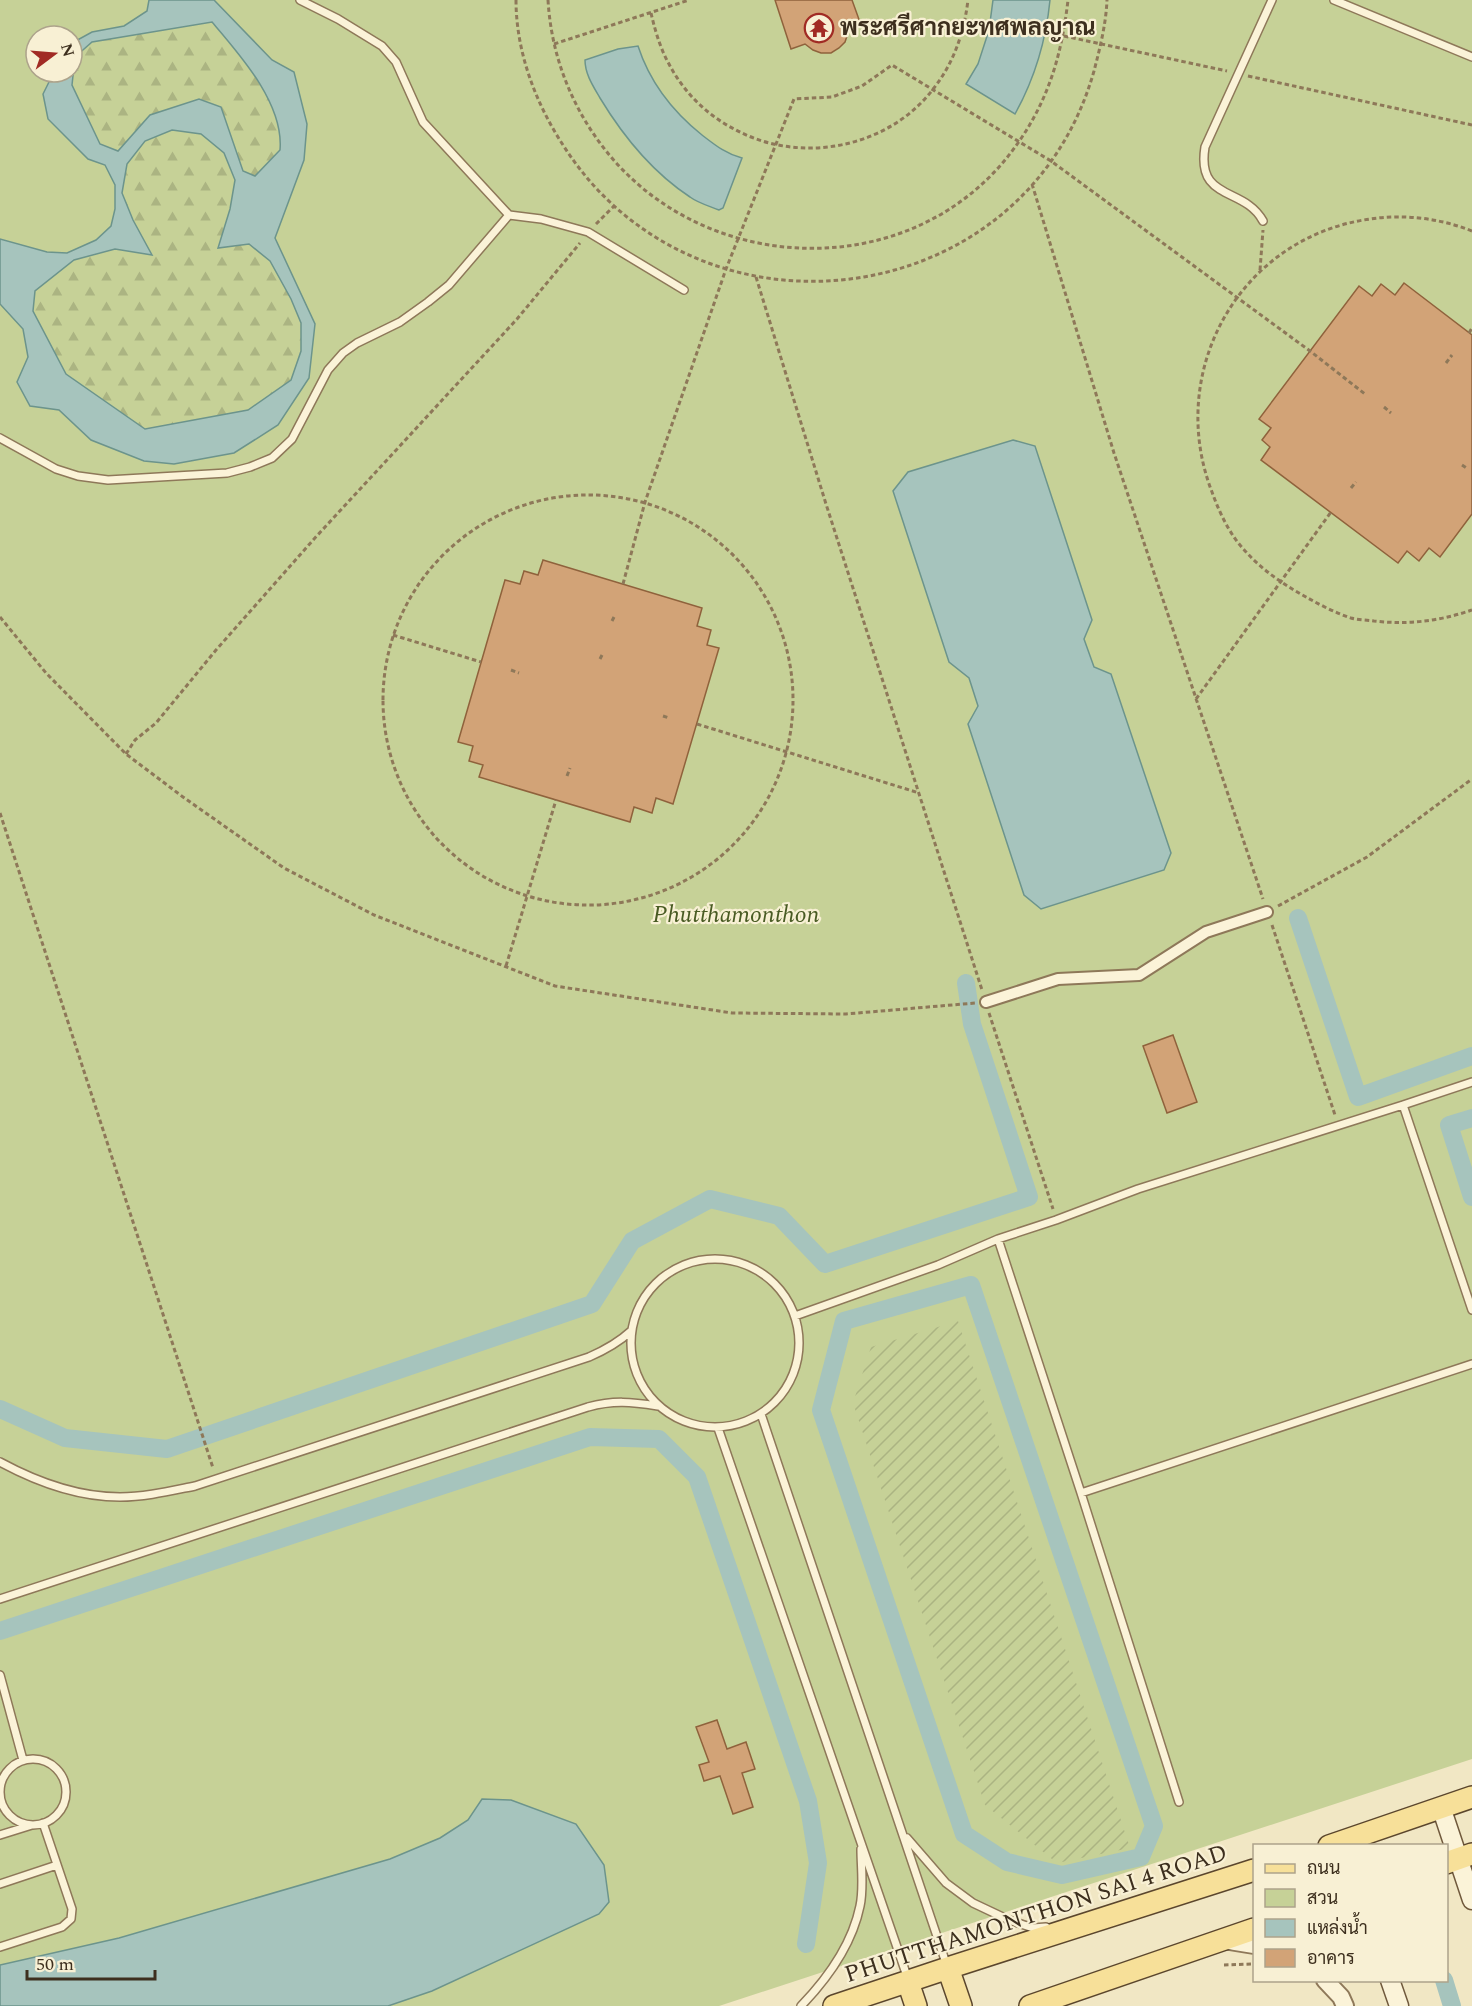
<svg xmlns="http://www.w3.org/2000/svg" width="1472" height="2006" font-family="Spectral,Sarabun,serif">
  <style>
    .green { fill: #c6d197; fill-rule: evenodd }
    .forest { fill: url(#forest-firs) }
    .garden { fill: url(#garden-furrows) }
    .water { fill: #a6c4bd; stroke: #6c948c; stroke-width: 1.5; fill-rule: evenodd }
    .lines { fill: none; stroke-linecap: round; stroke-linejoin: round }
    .canal { stroke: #a6c4bd; stroke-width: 18 }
    .building { fill: #d2a377; stroke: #8f623c; stroke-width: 1.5 }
    .service-casing { stroke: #8e7859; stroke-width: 10 }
    .pedestrian-casing { stroke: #8e7859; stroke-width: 14 }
    .tertiary-casing { stroke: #8e7859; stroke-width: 20 }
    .secondary-casing { stroke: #70593c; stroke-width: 21 }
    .primary-casing { stroke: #5b462d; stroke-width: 24 }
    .path { stroke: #8e7859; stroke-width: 3; stroke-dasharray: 4.5 3; stroke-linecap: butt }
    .service { stroke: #fbf3d8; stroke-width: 7 }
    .pedestrian { stroke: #fbf3d8; stroke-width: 10 }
    .tertiary { stroke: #fbf3d8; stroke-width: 16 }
    .secondary { stroke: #fbf3d8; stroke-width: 18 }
    .primary { stroke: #f7e099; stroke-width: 21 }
    .labels { text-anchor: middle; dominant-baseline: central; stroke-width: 4.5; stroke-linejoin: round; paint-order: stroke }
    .poi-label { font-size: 24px; font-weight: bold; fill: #3d2f1e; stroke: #f8f0d4; text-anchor: start }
    .park-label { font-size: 24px; font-style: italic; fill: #495b23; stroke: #f8f0d4 }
    .street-label { font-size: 24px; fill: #3d2f1e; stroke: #f8f0d4 }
  </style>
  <defs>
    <pattern id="forest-firs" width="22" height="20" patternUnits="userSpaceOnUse" patternTransform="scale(1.5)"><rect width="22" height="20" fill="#c6d197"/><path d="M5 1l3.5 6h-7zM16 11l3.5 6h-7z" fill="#abb482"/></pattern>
    <pattern id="garden-furrows" width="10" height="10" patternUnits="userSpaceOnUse" patternTransform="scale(1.5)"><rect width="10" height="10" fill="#c6d197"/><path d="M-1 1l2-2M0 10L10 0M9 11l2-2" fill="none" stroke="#abb482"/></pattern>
  </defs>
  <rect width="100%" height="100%" fill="#f1e7c4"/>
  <path class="green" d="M0 0H1472V1759L719 2006H0ZM36 36H72V72H36Z"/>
  <path class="forest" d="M212 22C241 58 283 101 280 150L255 176 243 171 221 107 150 115 118 151 100 144 72 85 74 57 92 42Z
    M172 130 201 134 224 153 235 180 230 209 218 247 249 244 270 261 291 299 301 323V351L291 380 248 410 145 430 66 375 33 310 35 290 74 260 115 249 133 220 122 193 127 164 145 141Z"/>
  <path class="garden" d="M958 1321 1130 1848 1057 1863 985 1805 853 1403 871 1347Z"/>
  <path class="water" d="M149 0H214L272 60 294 72 307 124 304 160 275 238 315 324 309 378 278 425 234 453 174 464 144 461 91 440 59 410 30 406 17 382 28 357 23 329 0 304V239L47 252 67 253 96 240 111 226 115 209V185L105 165 88 159 48 119 43 94 54 72H72V43L92 32 124 26 147 11ZM212 22C241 56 284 104 280 150L255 176 243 171 221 107 199 99 150 115 118 151 100 144 72 85 75 57 92 42ZM172 130 201 134 224 153 235 180 230 209 218 248 249 244 270 261 291 299 301 323V351L291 380 248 410 145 429 66 374 33 311 35 291 74 260 115 249 152 255 133 220 122 193 127 164 145 141Z
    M993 0H1050C1046 41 1035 78 1015 114L966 84 978 64 989 30Z
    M638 46C650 83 672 111 702 135 715 145 726 154 742 158L723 208 719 210C709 206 698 203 690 197 652 172 623 136 600 98 593 86 585 74 585 60L618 49Z
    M1013 440 1035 446 1092 620 1084 639 1094 667 1111 674 1171 853 1164 870 1041 909 1024 895 968 724 978 706 969 678 949 662 893 491 908 472Z
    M482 1799 511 1800 576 1824 604 1865 609 1902 599 1914 432 1991 388 2006H0V1965L119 1938 390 1859 440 1838 468 1820Z"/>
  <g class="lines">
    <path class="canal" d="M1298 918 1358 1097 1472 1056
      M1472 1118 1449 1125 1472 1197
      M971 1285 1154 1826 1141 1857 1062 1875 1007 1862 964 1834 821 1410 844 1321Z
      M0 1409 65 1438 167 1449 592 1304 632 1241 710 1199 779 1216 825 1264 1029 1197 972 1024 966 983
      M0 1631 590 1437 659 1439 697 1477 808 1801 818 1863 806 1944
      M1444 1980 1452 2006"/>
  </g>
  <path class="building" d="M775 0H852L861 25 849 30 845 42 839 48 831 53H821L813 50 805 44 791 49Z
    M1404 283 1472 335V514L1440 557 1429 548 1419 561 1407 551 1398 563 1261 460 1270 447 1262 440 1271 428 1259 419 1359 286 1372 296 1381 284 1395 295Z
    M543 560 702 608 697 626 711 630 707 645 719 648 673 804 656 798 652 813 634 807 630 822 479 777 483 765 469 761 473 746 458 742 505 580 520 584 524 571 538 575Z
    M1173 1035 1197 1102 1167 1113 1143 1046Z
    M717 1720 727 1749 746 1742 755 1769 742 1773 753 1807 733 1814 720 1776 704 1781 699 1765 709 1762 696 1727Z"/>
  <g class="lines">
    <g class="service-casing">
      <path id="service" d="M300 0 338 19 382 46 396 62 423 122 509 215
        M1334 0 1472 57
        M1263 221C1244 186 1196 202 1205 147L1272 0
        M0 438 56 469 78 476 108 480 227 473 250 467 272 458 292 439 328 370 343 353 357 343 400 322 428 302 449 285 509 215 541 219 588 232 684 290
        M1472 1082 1403 1105 1472 1310
        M998 1239 1081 1493 1179 1802
        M631 1343a84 84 0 1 1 168 0a84 84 0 1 1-168 0Z
        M795 1316 938 1265 998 1239 1056 1220 1138 1189 1403 1105
        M761 1414 947 1966
        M718 1428 908 1979
        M0 1462C37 1482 78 1497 120 1497 145 1497 170 1491 195 1486L589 1357C605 1350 618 1343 631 1331
        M1081 1493 1472 1364
        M0 1599 588 1407C614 1400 631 1402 658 1406
        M0 1675 23 1760
        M0 1792a33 33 0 1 1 66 0a33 33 0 1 1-66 0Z
        M0 1835 32 1825
        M907 1838 946 1883 973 1903 1009 1920 1033 1928 1046 1927
        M0 1884 57 1865
        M0 1947 62 1927 71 1919 72 1909 43 1823
        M801 2006C828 1978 852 1945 860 1906 864 1888 861 1867 861 1849"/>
    </g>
    <g class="pedestrian-casing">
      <path id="pedestrian" d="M986 1002 1058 979 1139 975 1206 932 1267 912"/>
    </g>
    <g class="tertiary-casing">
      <path id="tertiary" d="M1223 1940 1254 1945
        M1325 1980 1341 1997 1345 2006"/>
    </g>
    <g class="secondary-casing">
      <path id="secondary" d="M1441 1807 1472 1900
        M1390 1980 1399 2006"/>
    </g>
    <g class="primary-casing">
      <path id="primary" d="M1329 1846 1472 1797
        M1446 1863 1472 1854
        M948 1968 961 2006
        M908 1982 916 2006
        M834 2006 948 1968 1254 1870
        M1030 2006 1254 1929"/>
    </g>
    <path class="path" d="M516 0C516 51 535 102 563 145 697 356 1025 315 1094 71 1100 48 1106 24 1107 0
      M548 0C551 52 569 101 600 143 702 282 922 286 1020 140 1050 96 1062 52 1068 0
      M651 13C655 30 660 48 669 64 684 93 708 116 736 130 801 165 889 148 934 88 954 62 964 33 968 0
      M1064 36 1227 71
      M554 44 689 0
      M1248 76 1472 125
      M1032 184 1114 453 1263 899
      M596 224 614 206
      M1472 231C1439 218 1404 214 1370 219 1240 237 1165 371 1212 492 1218 509 1226 526 1236 540 1255 565 1279 582 1306 597 1320 605 1336 613 1351 618 1358 620 1367 620 1374 621 1408 625 1440 621 1472 610
      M1260 270 1263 230
      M756 277 826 504 982 990
      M1469 333 1472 328
      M1446 363 1452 355
      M1384 407 1391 413
      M1462 465 1468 469
      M1351 488 1356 482
      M383 700a205 205 0 1 1 410 0a205 205 0 1 1-410 0Z
      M623 584 645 502 726 269 794 99 832 97 862 86 892 65 1051 161 1310 351 1365 394
      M0 617 46 673 126 754 183 797 284 868 374 915 555 986 732 1013 846 1014 975 1003
      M612 621 615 615
      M393 635 481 662
      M600 659 603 653
      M511 670 519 673
      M1196 699 1331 512
      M663 716 669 718
      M697 724 919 793
      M126 754 135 740 156 723 216 650 314 539 517 319 580 243
      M567 776 570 768
      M0 813 213 1468
      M1278 906 1367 857 1472 779
      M1272 925 1335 1115
      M506 966 556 800
      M989 1013 1053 1209
      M1224 1965 1254 1964"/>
    <use href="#service" class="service"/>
    <use href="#pedestrian" class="pedestrian"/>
    <use href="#tertiary" class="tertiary"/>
    <use href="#secondary" class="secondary"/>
    <use href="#primary" class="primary"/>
  </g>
  <defs>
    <g id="temple-ring" transform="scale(1.5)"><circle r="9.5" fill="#f8f0d4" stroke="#a12b24" stroke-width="1.5"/><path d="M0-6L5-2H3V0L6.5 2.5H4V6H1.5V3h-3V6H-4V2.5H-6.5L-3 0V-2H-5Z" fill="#a12b24"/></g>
  </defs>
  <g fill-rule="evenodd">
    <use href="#temple-ring" x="819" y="28"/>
  </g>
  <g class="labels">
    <g class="poi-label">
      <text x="840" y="28">พระศรีศากยะทศพลญาณ</text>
    </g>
    <g class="park-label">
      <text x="736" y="915">Phutthamonthon</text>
    </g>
    <g class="street-label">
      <text transform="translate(1036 1914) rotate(-18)">PHUTTHAMONTHON SAI 4 ROAD</text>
    </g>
  </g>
  <rect x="1253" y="1844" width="195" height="138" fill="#f8f0d4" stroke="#ada38b" stroke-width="1.5"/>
  <rect x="1265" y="1864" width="30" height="9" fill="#f7e099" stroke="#ada38b" stroke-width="1.5"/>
  <text x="1307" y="1874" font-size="18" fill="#3d2f1e">ถนน</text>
  <rect x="1265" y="1889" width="30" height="18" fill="#c6d197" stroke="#ada38b" stroke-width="1.5"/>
  <text x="1307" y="1904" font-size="18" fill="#3d2f1e">สวน</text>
  <rect x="1265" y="1919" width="30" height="18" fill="#a6c4bd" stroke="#ada38b" stroke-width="1.5"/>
  <text x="1307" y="1934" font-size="18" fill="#3d2f1e">แหล่งน้ำ</text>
  <rect x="1265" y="1949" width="30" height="18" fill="#d2a377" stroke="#ada38b" stroke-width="1.5"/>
  <text x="1307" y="1964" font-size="18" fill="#3d2f1e">อาคาร</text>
  <g transform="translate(54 54) rotate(74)"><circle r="28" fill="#f8f0d4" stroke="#ada38b" stroke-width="1.5"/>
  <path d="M0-4.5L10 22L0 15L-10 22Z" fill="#a12b24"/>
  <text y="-9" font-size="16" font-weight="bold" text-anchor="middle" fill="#3d2f1e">N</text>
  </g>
  <path d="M27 1970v9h128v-9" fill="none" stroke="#3d2f1e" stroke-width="3"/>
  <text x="36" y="1970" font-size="18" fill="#3d2f1e" stroke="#f8f0d4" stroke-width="4.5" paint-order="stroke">50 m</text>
</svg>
